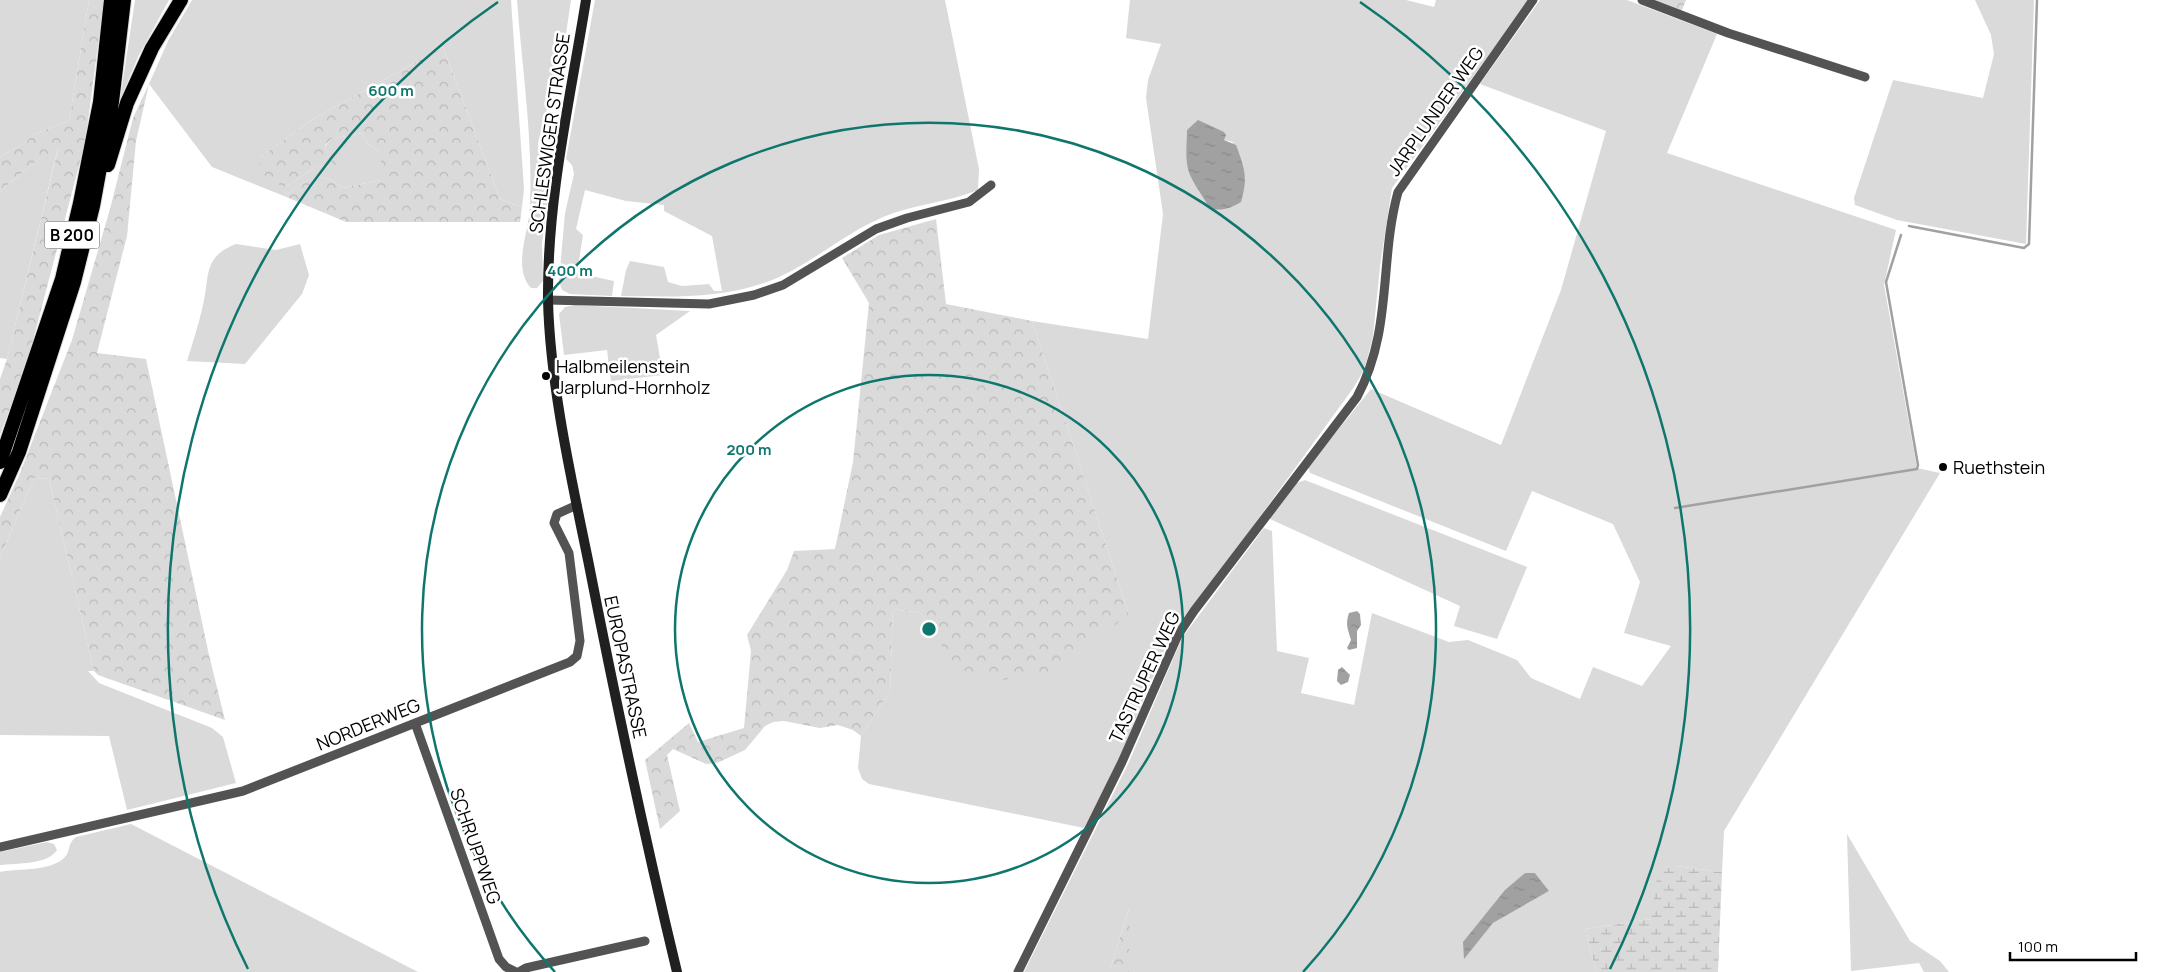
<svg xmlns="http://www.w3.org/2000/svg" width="2180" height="972" font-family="Manrope,sans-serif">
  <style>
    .grass { fill: #dadada; fill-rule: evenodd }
    .forest { fill: url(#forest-crowns) }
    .wetland { fill: url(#wetland-marsh) }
    .water { fill: url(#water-ripples) }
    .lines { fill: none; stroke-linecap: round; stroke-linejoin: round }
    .stream { stroke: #a1a1a1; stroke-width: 2.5 }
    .trunk-casing { stroke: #dbdbdb; stroke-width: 16 }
    .minor { stroke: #535353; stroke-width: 9 }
    .secondary { stroke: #202020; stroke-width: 10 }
    .trunk { stroke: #000; stroke-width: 14 }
    .ring { fill: none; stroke: #0f766e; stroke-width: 2.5 }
    .poi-dot { fill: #000; stroke: #fff; stroke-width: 2 }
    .labels { text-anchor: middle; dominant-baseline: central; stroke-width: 5; stroke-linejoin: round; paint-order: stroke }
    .shield { fill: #fff; stroke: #4c4c4c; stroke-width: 1 }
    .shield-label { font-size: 16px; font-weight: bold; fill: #000 }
    .street-label { font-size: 18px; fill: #000; stroke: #fff }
    .poi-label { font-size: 18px; fill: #000; stroke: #fff; text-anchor: start }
    .centre { fill: #0f766e; stroke: #fff; stroke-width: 2.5 }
    .ring-label { font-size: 15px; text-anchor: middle; font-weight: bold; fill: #0f766e; stroke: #fff; stroke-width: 5; stroke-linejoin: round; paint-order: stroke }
  </style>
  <defs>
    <pattern id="forest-crowns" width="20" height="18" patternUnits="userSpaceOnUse" patternTransform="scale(1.25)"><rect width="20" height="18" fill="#dadada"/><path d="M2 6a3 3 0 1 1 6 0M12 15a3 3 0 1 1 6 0" fill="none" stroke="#b9b9b9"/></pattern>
    <pattern id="wetland-marsh" width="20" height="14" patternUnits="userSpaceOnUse" patternTransform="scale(1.25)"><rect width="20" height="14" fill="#dadada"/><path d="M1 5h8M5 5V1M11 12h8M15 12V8" fill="none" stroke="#b9b9b9"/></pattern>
    <pattern id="water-ripples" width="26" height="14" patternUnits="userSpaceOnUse" patternTransform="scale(1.25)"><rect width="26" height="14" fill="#a1a1a1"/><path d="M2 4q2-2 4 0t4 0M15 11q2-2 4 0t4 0" fill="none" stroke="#898989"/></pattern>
  </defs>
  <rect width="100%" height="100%" fill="#fff"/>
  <path class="grass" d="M0 0H89L69 121 32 135 26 142 0 157Z
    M135 0H169L138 57 120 100Z
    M192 0H511L524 189 522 207 500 199 443 47 315 118 260 157 285 187 316 167 346 163 335 155 328 153 325 147 331 139 362 133 367 143 381 153V180L343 188C317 168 309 181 284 196L212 167 149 84 168 41Z
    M517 0H571L565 41 538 143 539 154 552 164 542 244 543 281 537 288H531C512 267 529 232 530 207 533 138 522 68 517 0Z
    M595 0H945L979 169 978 190C947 203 913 204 883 217 851 231 825 252 795 269 740 300 681 297 621 296L626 270 630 261 664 267 668 282 682 286 709 284 714 291H722L712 236 664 211V205L626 201 585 190 576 229 583 235 577 273 614 281 612 296 570 294 562 290 559 281 565 213 574 174 572 165 566 159Z
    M1130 0H1406L1434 7 1436 0H1529L1392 188 1380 266 1373 336 1365 368 1354 387 1166 646 1118 761 1084 828 869 784 862 779 858 768 861 736 890 691 893 609 920 613 957 668 1129 614 1032 321 1148 339 1163 214 1146 98 1148 80 1161 44 1126 38ZM1219 131 1224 132V140L1233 142 1209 208 1203 194Z
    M1540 0H1627L1717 34 1667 153 1896 230 1884 285 1917 468 1940 473 1724 831 1722 872 1676 866 1651 919 1585 929 1596 972H1129V909L1109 972H1024L1129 762 1182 638 1264 528 1272 531 1277 651 1309 658 1301 693 1354 705 1372 613 1449 642 1468 640 1517 660 1531 678 1580 699 1593 667 1642 686 1671 646 1624 633 1640 582 1613 524 1532 491 1506 551 1310 473 1308 467 1371 389 1501 445 1561 290 1606 131 1480 84ZM1525 873H1535L1549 891 1493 923 1464 958Z
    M1975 0H2034L2026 244 1897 220 1855 205 1854 198 1893 80 1983 98 1994 54 1991 35Z
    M58 148 7 359 0 358V191L39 159Z
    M236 244 276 250 300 244 309 275 302 294 245 364 187 361C193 342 199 323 203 305 210 277 202 257 236 244Z
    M575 305 690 311 656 335 663 375 611 381 607 350 564 355 559 314 565 307Z
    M34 478 49 479 94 671H88L99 683 212 728 223 737 236 783 127 810 109 736 0 735V558Z
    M1305 480 1527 567 1497 639 1454 626 1460 606 1270 519 1269 515 1294 484Z
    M131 824 418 972H0V872C20 868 51 872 65 857 71 850 67 844 76 837Z
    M1847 834 1910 941 1940 961 1949 972H1924L1919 963 1851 971Z
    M47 842 54 844 57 850C48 865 16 863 0 865V852Z"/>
  <path class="forest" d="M89 0H104L85 143 27 363 0 435V379L7 359 58 149 39 159 0 191V157L26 142 32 135 69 121Z
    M1650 0H1686L1681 12Z
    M443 47 500 199 522 207 520 222H346L284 196C309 181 316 168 343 188L381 180V153L367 143 362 133 331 139 325 146 328 153 347 154 351 159 346 164 316 167 285 187C270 180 258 176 260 157L315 118Z
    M149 84 136 141 127 236 97 353 146 359 209 655 225 720 98 675 94 671 49 479 34 478 0 558V517L20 473 72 340 110 209 133 118Z
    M936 219 946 304 1032 321 1129 614 1057 671 997 681 956 668 920 613 893 609 890 691 861 736 853 730 838 725 820 728 784 721 773 722 765 726 745 750 717 763 706 764 673 749 667 755 680 811 660 829 645 760 689 723 698 742 744 728 751 651 747 635 787 570 794 551 835 549 853 462 869 303 842 258 879 235Z
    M1130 906 1129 972H1109Z"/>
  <path class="wetland" d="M1676 866 1722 872 1718 972H1596L1585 929 1651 919 1658 872Z"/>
  <path class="water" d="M1198 120 1224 132 1226 135 1224 140 1236 145C1245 169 1248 178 1241 202 1231 208 1221 212 1209 208 1204 197 1196 188 1191 177 1184 163 1187 145 1187 130Z
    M1357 611 1360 614 1361 625 1357 631V648L1349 650 1347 648 1351 640C1348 629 1345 625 1349 613Z
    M1342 667 1350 675 1348 682 1341 685 1337 681 1338 670Z
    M1525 873H1535L1549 891 1493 923 1464 959 1463 942 1505 890Z"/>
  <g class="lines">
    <path class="stream" d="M1909 226 2024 248 2029 244 2037 0
      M1675 508 1917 469 1918 465 1886 282 1901 235"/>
    <g class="trunk-casing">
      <path id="trunk" d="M108 165 127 103 152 48 181 0
        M0 462 62 279 80 203 100 102 111 0
        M0 495 19 452 74 282 93 206 112 102 124 0"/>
    </g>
    <path class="minor" d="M1642 0 1728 33 1865 77
      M548 300 709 304 754 295 783 285 876 229 907 218 969 202 991 185
      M415 723 499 959 506 967 516 972
      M0 847 243 791 570 662 577 656 580 641 569 553 554 523 557 514 577 505
      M519 972 526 968 645 941
      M1018 972 1122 762 1178 635 1194 611 1357 397C1393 330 1379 261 1398 192L1533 0"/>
    <path class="secondary" d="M586 0C570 100 547 198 548 300 550 384 571 477 588 560 615 698 644 835 677 972"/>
    <use href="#trunk" class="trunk"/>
  </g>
  <g class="ring">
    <circle cx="929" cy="629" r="254"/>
    <path d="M555 972A507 507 0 1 1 1303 972"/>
    <path d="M248 969A761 761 0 0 1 498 2M1360 2A761 761 0 0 1 1610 969"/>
  </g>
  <g class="poi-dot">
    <circle cx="546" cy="376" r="5"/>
    <circle cx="1943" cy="467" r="5"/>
  </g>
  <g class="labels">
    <rect class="shield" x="44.5" y="221.5" width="55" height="27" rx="4"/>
    <g class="shield-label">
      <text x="72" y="235">B 200</text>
    </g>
    <g class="street-label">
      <text transform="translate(1435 111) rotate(-55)">JARPLUNDER WEG</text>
      <text transform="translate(549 133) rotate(-82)">SCHLESWIGER STRASSE</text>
      <text transform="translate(626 667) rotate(78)">EUROPASTRASSE</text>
      <text transform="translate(1144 677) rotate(-65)">TASTRUPER WEG</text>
      <text transform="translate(368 724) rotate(-22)">NORDERWEG</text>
      <text transform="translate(476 846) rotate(71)">SCHRUPPWEG</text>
    </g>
    <g class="poi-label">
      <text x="556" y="366">Halbmeilenstein<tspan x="556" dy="21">Jarplund-Hornholz</tspan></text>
      <text x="1953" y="467">Ruethstein</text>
    </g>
  </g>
  <circle cx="929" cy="629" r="8" class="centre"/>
  <g class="ring-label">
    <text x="391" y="96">600 m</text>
    <text x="570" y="276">400 m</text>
    <text x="749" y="455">200 m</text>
  </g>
  <path d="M2010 952v8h126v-8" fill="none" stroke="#000000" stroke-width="2.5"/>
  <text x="2018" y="952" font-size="15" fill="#000000" stroke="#ffffff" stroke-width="4" paint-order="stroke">100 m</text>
</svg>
